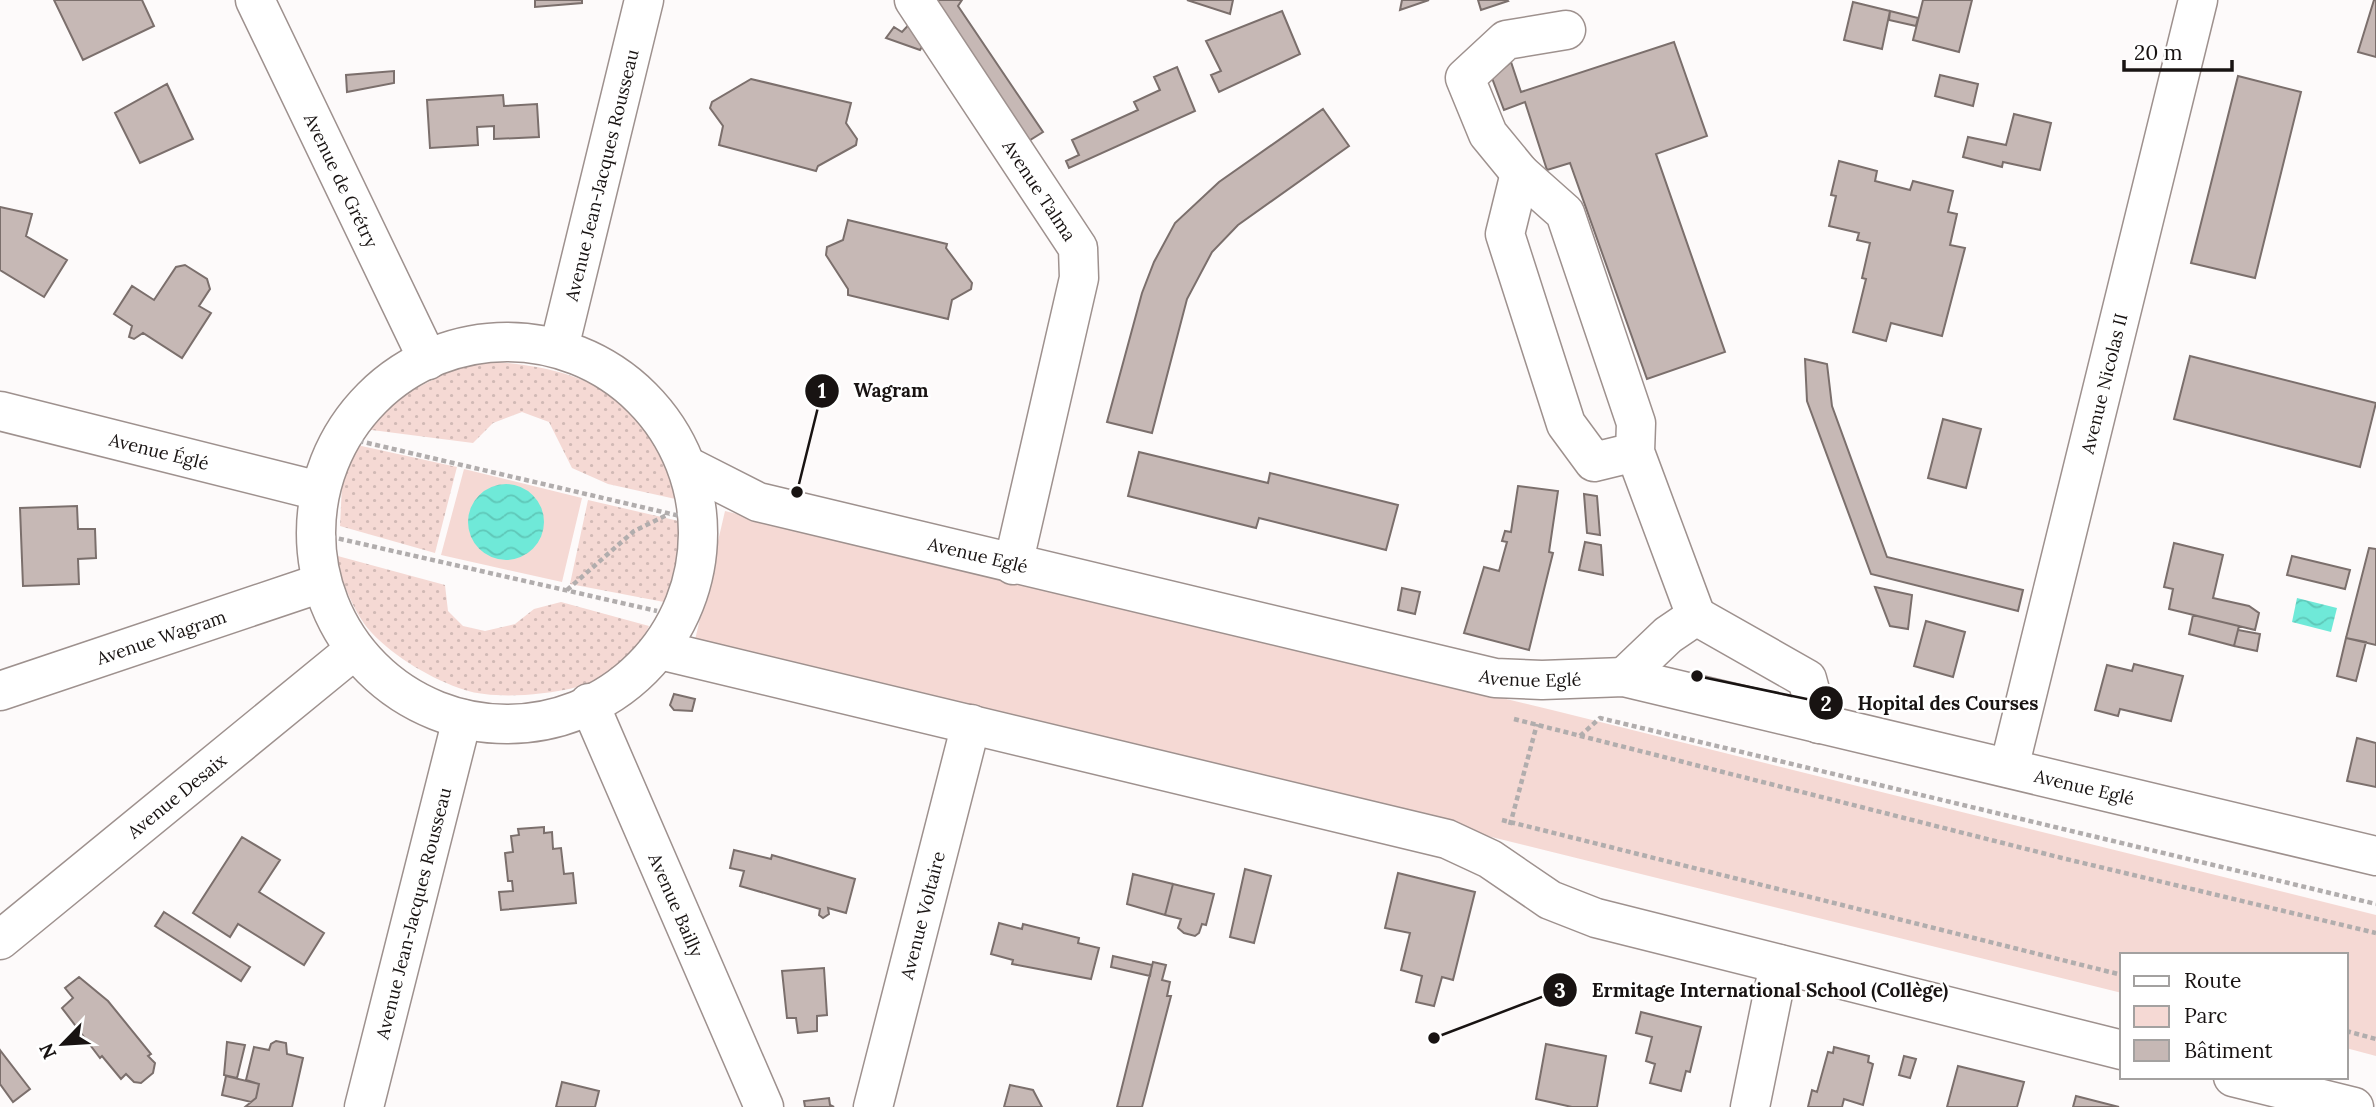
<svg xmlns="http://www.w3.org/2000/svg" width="2376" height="1107" font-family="Lora,serif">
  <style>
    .grass { fill: url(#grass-dots) }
    .green { fill: #f5d9d4 }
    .water { fill: url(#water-waves) }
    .building { fill: #c6b8b5; stroke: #7b6f6c; stroke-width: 2 }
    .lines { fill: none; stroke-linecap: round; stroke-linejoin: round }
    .minor-casing { stroke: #9e918e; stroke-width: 41 }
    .path { stroke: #b1adad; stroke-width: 4.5; stroke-dasharray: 5 3.5; stroke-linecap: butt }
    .minor { stroke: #fff; stroke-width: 38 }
    .labels { text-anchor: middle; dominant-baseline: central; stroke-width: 5; stroke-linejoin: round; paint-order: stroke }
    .street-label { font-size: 18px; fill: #181312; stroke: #fff }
    .leader { fill: none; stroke: #181312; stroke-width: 2.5 }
    .callout-dot { fill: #181312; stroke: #fff; stroke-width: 2.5 }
    .mark-label { font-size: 21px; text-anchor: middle; font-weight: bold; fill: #fff }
    .callout-label { font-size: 19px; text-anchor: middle; font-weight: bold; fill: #181312; stroke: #fff; stroke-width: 5; stroke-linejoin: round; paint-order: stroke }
  </style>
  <defs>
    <pattern id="grass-dots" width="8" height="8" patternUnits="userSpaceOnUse" patternTransform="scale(1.75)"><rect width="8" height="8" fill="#f5d9d4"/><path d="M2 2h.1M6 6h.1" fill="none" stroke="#d1b9b5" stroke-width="1.8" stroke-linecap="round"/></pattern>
    <pattern id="water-waves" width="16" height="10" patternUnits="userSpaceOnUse" patternTransform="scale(1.75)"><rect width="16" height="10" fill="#6fe9d8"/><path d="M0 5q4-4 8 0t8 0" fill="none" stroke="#5fc7b8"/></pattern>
  </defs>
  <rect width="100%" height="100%" fill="#fdfafa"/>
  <path class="grass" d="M471 360C583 367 641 387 680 500L608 484 572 468 549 422 522 412 493 423 473 443 364 429 409 392Z
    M357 445 457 467 435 553 340 526 342 485Z
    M588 500 683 522 677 565 664 602 570 584Z
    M334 555 445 585 448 611 463 626 485 631 515 624 534 609 561 602 649 626C643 637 638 656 629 664 597 692 504 703 465 690 433 680 394 657 371 632 352 611 343 581 334 555Z"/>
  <path class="green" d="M464 469 582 498 562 582 441 555Z
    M725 511 1552 710 2376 915V1056L2346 1048V955H2122V993L695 640Z"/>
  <path class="water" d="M468 522a38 38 0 1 1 76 0a38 38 0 1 1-76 0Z
    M2297 598 2337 608 2331 632 2292 622Z"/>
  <path class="building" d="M54 0H142L154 26 83 60Z
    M535 0H582V3L535 7Z
    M933 0H962L958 6 1043 132 1022 145Z
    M1187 0H1233L1230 14Z
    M1402 0H1429L1400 10Z
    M1478 0H1507L1508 1 1481 10Z
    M1923 0H1972L1959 52 1913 40Z
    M2374 0H2376V57L2358 52Z
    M1853 2 1890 11 1882 49 1844 40Z
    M1282 11 1300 54 1219 92 1211 75 1221 71 1206 41Z
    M1890 11 1918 18 1916 26 1889 20Z
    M915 18 928 37 920 50 886 38 894 27 902 32Z
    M1674 42 1707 136 1656 154 1725 352 1647 379 1570 163 1547 170 1525 102 1504 110 1492 78 1511 62 1521 92Z
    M1177 67 1195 111 1069 168 1066 161 1079 155 1072 140 1138 110 1134 102 1160 90 1154 77Z
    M394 71V83L347 92 346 75Z
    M1940 75 1978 84 1973 106 1935 96Z
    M2238 76 2301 92 2255 278 2191 263Z
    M751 79 851 103 846 123 857 139 856 145 818 166 816 171 719 145 723 126 710 108 712 102Z
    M167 84 193 139 140 163 115 113Z
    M503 95 504 106 537 104 539 137 494 139V126L477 127 478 145 430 148 427 100Z
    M1323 109 1349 146 1238 225 1212 252 1187 299 1152 433 1107 422 1142 293 1154 262 1175 223 1219 182Z
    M2014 114 2051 123 2040 170 2003 162 2002 167 1963 157 1968 137 2006 145Z
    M1839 161 1877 171 1875 181 1910 190 1913 181 1953 191 1948 212 1957 214 1950 245 1965 248 1942 336 1891 323 1886 341 1853 332 1866 279 1862 278 1870 243 1857 240 1859 233 1829 226 1836 196 1831 195Z
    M0 207 32 214 26 236 67 260 44 297 0 270Z
    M848 220 947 244 946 248 972 283 971 289 952 300 948 319 848 295V289L826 255 827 247 843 240Z
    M185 265 207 279 210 289 199 306 211 313 182 358 143 333 134 339 129 337 132 326 114 314 132 286 154 300 176 267Z
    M2190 356 2376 403 2360 467 2174 419Z
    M1805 359 1827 364 1832 406 1887 557 2023 590 2018 611 1871 574 1807 401Z
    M1943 419 1981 429 1966 488 1928 478Z
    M1139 452 1268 483 1270 473 1398 505 1386 550 1259 518 1256 528 1128 496Z
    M1518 486 1558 491 1549 552 1553 553 1529 650 1464 633 1484 567 1499 571 1507 542 1502 541 1505 531 1511 532Z
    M1584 494 1597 496 1600 535 1587 533Z
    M77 506 78 529H95L96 558 78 559 79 584 23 586 20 508Z
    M1585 542 1601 545 1603 575 1579 570Z
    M2174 543 2223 555 2213 598 2249 606 2259 613 2255 630 2169 609 2173 589 2164 587Z
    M2369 548 2376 549V645L2346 638Z
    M2292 556 2350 570 2345 589 2287 575Z
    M1875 587 1912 595 1908 629 1890 626Z
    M1402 588 1420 592 1415 614 1398 610Z
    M2193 615 2239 626 2234 646 2189 634Z
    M1926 621 1965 632 1953 677 1914 666Z
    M2238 630 2260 634 2257 651 2234 646Z
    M2346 638 2366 642 2356 681 2337 676Z
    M2134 664 2183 676 2171 721 2120 709 2118 716 2095 710 2107 665 2132 671Z
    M674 694 695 699 692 711 674 710 670 705Z
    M2357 738 2376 743V787L2347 781Z
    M544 827V833L552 832 553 849 561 848 564 874 573 873 576 903 501 910 499 892 513 891 512 881H508L505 853 513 852 511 836 519 835 518 829Z
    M242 837 280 860 259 892 324 933 304 965 238 924 230 937 193 913Z
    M734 850 771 859 772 855 855 879 846 913 828 908 829 914 823 918 819 915 820 909 740 886 744 871 730 868Z
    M1245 869 1271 876 1254 943 1230 937Z
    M1398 873 1475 892 1453 980 1442 977 1434 1006 1416 1002 1422 976 1401 970 1410 933 1385 928Z
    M1133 874 1173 884 1165 915 1127 904Z
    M1173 884 1214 894 1206 925 1202 924 1199 933 1195 936 1184 933 1178 928 1181 919 1165 915Z
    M164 912 250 967 241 981 155 926Z
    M999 923 1022 929 1023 924 1079 938 1078 943 1099 948 1091 979 1012 964 1013 960 991 954Z
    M1113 956 1152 965 1150 976 1111 967Z
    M1153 962 1166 965 1162 980 1170 982 1167 996H1171L1142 1107H1117Z
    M824 968 827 1015 817 1016V1031L798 1033 796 1018H787L782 971Z
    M79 977 108 1001 151 1054 148 1056 155 1063 153 1073 141 1083 134 1082 126 1074 121 1079 102 1056 100 1058 62 1008 73 998 65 988Z
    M1641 1012 1701 1027 1690 1072 1686 1071 1681 1091 1650 1083 1655 1064 1646 1061 1652 1037 1636 1033Z
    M276 1041 286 1043 287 1054 303 1058 292 1107H245L256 1098 259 1084 246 1080 254 1047 269 1050 271 1044Z
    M227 1042 245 1045 237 1078 224 1075Z
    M1546 1044 1606 1056 1597 1107H1572L1536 1099Z
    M1834 1047 1869 1056 1868 1062 1873 1064 1863 1105 1844 1099 1842 1107H1808L1812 1090 1817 1092 1828 1052 1833 1053Z
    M0 1050 30 1089 13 1102 0 1084Z
    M1904 1056 1916 1059 1910 1078 1899 1075Z
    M1958 1066 2024 1082 2017 1107H1947Z
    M226 1076 259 1084 256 1098 251 1102 222 1095Z
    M562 1082 599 1091 595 1107H556Z
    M1010 1085 1033 1090 1042 1107H1004Z
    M2076 1096 2119 1107H2073Z
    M829 1098 830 1105 834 1107H805L804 1101Z"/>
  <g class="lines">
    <g class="minor-casing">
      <g id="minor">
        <path id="s1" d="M255 0 428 360"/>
        <path id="s2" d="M914 0 1078 248 1079 278 1013 565"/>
        <path d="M1520 173 1488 134 1465 78 1506 40 1566 30"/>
        <circle cx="507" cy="533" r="191"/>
        <path id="s3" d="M559 348 644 0"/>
        <path id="s4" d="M0 411 319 491"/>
        <path d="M1635 452 1594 462 1566 424 1505 234 1520 173 1565 213 1636 423 1635 452 1696 616"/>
        <path id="s5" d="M693 469 758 502 1495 678 1542 680 1624 677 2376 856"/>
        <path d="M660 650 1447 839 1490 859 1550 900 1596 918 2122 1050"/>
        <path d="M1624 677 1668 635 1696 616 1807 679 1819 724"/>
        <path id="s6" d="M0 691 321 583"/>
        <path id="s7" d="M589 703 764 1107"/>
        <path id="s8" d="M2009 768 2198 0"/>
        <path id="s9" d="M0 940 353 651"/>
        <path d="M2233 1077 2354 1107"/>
        <path id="s10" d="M364 1107 462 719"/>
        <path id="s11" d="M873 1107 971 724"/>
        <path d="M1750 1107 1779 964"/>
      </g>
    </g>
    <path class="path" d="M342 437 710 523
      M314 533 657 611
      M567 590 634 531 669 514
      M1514 719 2062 858 2376 933
      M1580 736 1600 718 2376 904
      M1502 820 2122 975
      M1510 825 1537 724
      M2346 1031 2376 1039"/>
    <use href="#minor" class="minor"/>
  </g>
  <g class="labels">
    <g class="street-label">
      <text stroke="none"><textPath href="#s3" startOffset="178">Avenue Jean-Jacques Rousseau</textPath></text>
      <text stroke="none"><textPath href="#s1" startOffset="200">Avenue de Grétry</textPath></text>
      <text stroke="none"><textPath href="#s2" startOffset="228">Avenue Talma</textPath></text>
      <text stroke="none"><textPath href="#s8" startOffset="396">Avenue Nicolas II</textPath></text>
      <text stroke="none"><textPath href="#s4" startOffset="164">Avenue Églé</textPath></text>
      <text stroke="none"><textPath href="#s5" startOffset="299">Avenue Eglé</textPath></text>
      <text stroke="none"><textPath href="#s6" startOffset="170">Avenue Wagram</textPath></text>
      <text stroke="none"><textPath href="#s5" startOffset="866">Avenue Eglé</textPath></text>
      <text stroke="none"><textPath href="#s5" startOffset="1433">Avenue Eglé</textPath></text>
      <text stroke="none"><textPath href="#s9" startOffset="228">Avenue Desaix</textPath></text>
      <text stroke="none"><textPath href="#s7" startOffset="220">Avenue Bailly</textPath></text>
      <text stroke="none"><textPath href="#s10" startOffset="200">Avenue Jean-Jacques Rousseau</textPath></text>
      <text stroke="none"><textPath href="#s11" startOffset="198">Avenue Voltaire</textPath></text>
    </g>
  </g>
  <path class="leader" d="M797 492L822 391M1697 676L1826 703M1434 1038L1560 990"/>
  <g class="callout-dot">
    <circle cx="797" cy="492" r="7"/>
    <circle cx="1697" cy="676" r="7"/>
    <circle cx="1434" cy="1038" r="7"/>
    <circle cx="822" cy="391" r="18"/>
    <circle cx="1826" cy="703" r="18"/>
    <circle cx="1560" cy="990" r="18"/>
  </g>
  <g class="mark-label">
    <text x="822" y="398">1</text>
    <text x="1826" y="711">2</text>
    <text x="1560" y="998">3</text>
  </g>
  <g class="callout-label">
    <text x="891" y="397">Wagram</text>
    <text x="1948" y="710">Hopital des Courses</text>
    <text x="1770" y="997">Ermitage International School (Collège)</text>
  </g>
  <rect x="2120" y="953" width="228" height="126" fill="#ffffff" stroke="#a3a1a0" stroke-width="2"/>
  <rect x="2134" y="976" width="35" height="10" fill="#ffffff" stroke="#a3a1a0" stroke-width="2"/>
  <text x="2184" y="988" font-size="21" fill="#181312">Route</text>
  <rect x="2134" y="1006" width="35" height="21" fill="#f5d9d4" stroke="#a3a1a0" stroke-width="2"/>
  <text x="2184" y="1023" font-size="21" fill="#181312">Parc</text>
  <rect x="2134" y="1040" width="35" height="21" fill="#c6b8b5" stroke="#a3a1a0" stroke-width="2"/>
  <text x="2184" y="1058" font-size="21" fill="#181312">Bâtiment</text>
  <g transform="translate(63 1044) rotate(245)" stroke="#ffffff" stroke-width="5" paint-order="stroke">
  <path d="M0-5L12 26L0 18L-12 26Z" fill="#181312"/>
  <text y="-10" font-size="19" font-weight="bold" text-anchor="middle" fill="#181312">N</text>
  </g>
  <path d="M2124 60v10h108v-10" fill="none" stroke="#181312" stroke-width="3.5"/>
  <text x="2134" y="60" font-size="21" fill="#181312" stroke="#ffffff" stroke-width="5" paint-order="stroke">20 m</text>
</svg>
